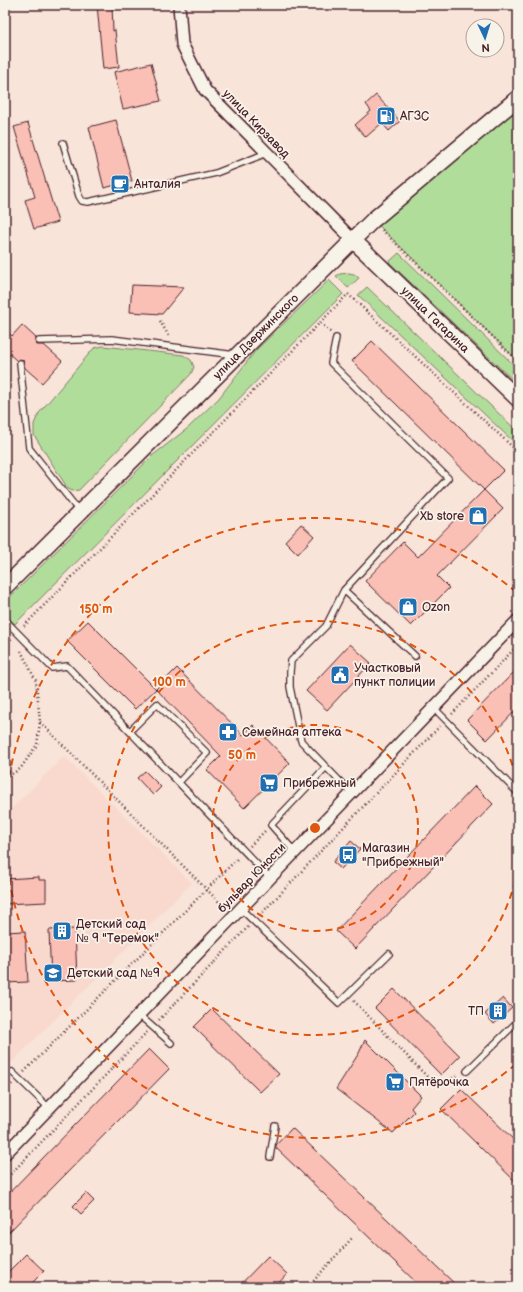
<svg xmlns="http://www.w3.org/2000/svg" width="523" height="1292" font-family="'Balsamiq Sans',sans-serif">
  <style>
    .built { fill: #f9d9ce }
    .green { fill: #b1dd9b; stroke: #7e7e63 }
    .building { fill: #fbc0b5; stroke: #4a1f2b }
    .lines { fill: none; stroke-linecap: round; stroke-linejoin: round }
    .lane-casing { stroke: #4a1f2b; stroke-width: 8 }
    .street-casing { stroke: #4a1f2b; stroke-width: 14 }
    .secondary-casing { stroke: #4a1f2b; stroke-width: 18 }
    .path { stroke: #4a1f2b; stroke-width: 2.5; stroke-dasharray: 1 3; stroke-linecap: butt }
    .lane { stroke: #f7f3e8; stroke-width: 5.5 }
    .street { stroke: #f7f3e8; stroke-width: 11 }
    .secondary { stroke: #f7f3e8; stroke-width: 15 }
    .ring { fill: none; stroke: #e0560e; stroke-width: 2; stroke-dasharray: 7 5 }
    .labels { text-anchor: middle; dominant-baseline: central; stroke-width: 3.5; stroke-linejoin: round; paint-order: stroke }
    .poi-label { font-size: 12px; fill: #4a1f2b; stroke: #f7f3e8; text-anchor: start }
    .street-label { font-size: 12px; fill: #4a1f2b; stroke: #f7f3e8 }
    .centre { fill: #e0560e; stroke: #f7f3e8; stroke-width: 2 }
    .ring-label { font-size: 12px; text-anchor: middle; font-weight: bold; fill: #e0560e; stroke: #f7f3e8; stroke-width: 3.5; stroke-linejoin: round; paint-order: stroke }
  </style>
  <rect width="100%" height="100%" fill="#f8e4d9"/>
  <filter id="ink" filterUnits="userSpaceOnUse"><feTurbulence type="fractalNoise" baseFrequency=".025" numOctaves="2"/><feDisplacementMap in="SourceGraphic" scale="8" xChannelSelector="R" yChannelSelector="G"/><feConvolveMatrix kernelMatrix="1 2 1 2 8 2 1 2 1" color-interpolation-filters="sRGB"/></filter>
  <g filter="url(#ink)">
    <path class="built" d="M64 756 192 883 8 1066 5 1063V815Z"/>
    <path class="green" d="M518 98V361L373 220Z
      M399 253 518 369V385L389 262Z
      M349 273 354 274 359 278 348 288 336 276 340 274Z
      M329 280 343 294 15 624 5 614V604L7 600 152 456 188 428 219 398 256 350Z
      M367 287 518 432V446L358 295Z
      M103 346 183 355 191 360 194 367 191 374 79 490 73 491 68 489 34 435V424L39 413 94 348Z"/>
    <path class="building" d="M97 5H112L113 31 115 30 119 67 103 69Z
      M151 63 161 101 123 109 114 72Z
      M376 95 400 121 389 131 382 123 366 137 355 125 371 111 366 104Z
      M116 120 132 181 104 188 89 127Z
      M28 123 58 222 34 229 25 200 35 197 14 127Z
      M132 285 184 287 162 314 130 312Z
      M22 325 36 338 35 342 37 345H44L62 361 42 383 25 368 23 360 20 359 17 361 5 350V330L12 336Z
      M372 341 504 470 484 490 352 361Z
      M484 490 503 509 437 576 449 588 411 626 365 581 403 542 418 557Z
      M301 524 314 536 298 554 285 541Z
      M88 621 156 689 135 709 67 641Z
      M350 644 371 663 327 710 306 691Z
      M177 668 243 735 253 725 290 763 244 808 207 770 221 756 156 689Z
      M518 668V708L487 740 467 720Z
      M145 771 161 787 153 795 137 778Z
      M475 786 493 804 355 949 336 931Z
      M351 841 360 849 341 869 333 862Z
      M39 877V880H46V902L5 904V879Z
      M75 929 77 980 51 981 49 930Z
      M25 931 28 982 5 983V932Z
      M394 989 460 1056 441 1075 375 1008Z
      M503 998 512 1008 494 1024 485 1014Z
      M212 1009 279 1074 260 1092 194 1027Z
      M365 1040 421 1096 411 1108 414 1112 393 1133 336 1089 359 1053Z
      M149 1049 169 1069 5 1236V1197Z
      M461 1089 518 1144V1184L441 1109Z
      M292 1128 458 1287H421L276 1148V1145Z
      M86 1193 94 1201 81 1214 73 1206Z
      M26 1254 44 1271 28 1287H5V1275Z
      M268 1256 287 1274 275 1287H238Z"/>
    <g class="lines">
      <g class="lane-casing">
        <path id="lane" d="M63 143 79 196 82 201 88 202 216 173 267 153
          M336 338 331 363 448 478 344 590 415 656
          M39 341 112 339 235 355
          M20 363 29 448 79 511
          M344 590 326 626 291 661 290 672V687L301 741 352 794
          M5 620 52 668 67 666 270 878
          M434 708 518 793
          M130 731 157 704 207 753 179 782
          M295 852 271 825 326 767
          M241 909 339 1003 389 954
          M139 1015 171 1043
          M467 1071 518 1021
          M12 1072 49 1108
          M270 1157 275 1126"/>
      </g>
      <g class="street-casing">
        <path id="street" d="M179 5 182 44 205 90 353 240
          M5 1154 518 620"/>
      </g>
      <g class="secondary-casing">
        <path id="secondary" d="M353 240 518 399
          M5 587 373 220 518 98"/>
      </g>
      <path class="path" d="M382 230 518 361
        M160 321 170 338
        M321 323 331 333
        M24 626 348 294 518 452
        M5 645 12 638
        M452 714 518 645
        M40 722 225 908
        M5 778 20 769 37 745 40 722 36 681 21 651
        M250 846 265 831
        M260 915 440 726
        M354 1001 436 1086 459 1075
        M159 1020 248 927
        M24 1072 238 858
        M5 1085 8 1088
        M5 1107 8 1088 12 1084
        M5 1180 147 1032
        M308 1287 353 1237"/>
      <use href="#lane" class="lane"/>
      <use href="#street" class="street"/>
      <use href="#secondary" class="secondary"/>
    </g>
  </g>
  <g class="ring">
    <circle cx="315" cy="828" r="103"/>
    <path d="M518 869A207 207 0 1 1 518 787"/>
    <path d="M516 1064A310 310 0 0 1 5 831M5 825A310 310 0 0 1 516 592"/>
  </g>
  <defs>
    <g id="fuel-square" transform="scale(1)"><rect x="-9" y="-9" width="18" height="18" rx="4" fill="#1f6fb2" stroke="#f7f3e8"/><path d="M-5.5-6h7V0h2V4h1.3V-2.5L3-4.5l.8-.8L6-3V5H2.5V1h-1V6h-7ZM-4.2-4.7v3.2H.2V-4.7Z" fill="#fff"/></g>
    <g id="cafe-square" transform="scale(1)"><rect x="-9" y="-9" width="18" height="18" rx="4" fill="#1f6fb2" stroke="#f7f3e8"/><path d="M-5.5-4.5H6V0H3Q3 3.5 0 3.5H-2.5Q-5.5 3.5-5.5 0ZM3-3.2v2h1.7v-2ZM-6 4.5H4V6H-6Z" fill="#fff"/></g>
    <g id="shop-square" transform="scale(1)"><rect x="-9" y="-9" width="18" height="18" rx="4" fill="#1f6fb2" stroke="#f7f3e8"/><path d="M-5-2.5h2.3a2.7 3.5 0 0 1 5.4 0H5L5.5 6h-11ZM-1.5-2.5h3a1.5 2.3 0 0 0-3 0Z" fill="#fff"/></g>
    <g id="civic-square" transform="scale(1)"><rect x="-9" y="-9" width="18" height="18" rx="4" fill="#1f6fb2" stroke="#f7f3e8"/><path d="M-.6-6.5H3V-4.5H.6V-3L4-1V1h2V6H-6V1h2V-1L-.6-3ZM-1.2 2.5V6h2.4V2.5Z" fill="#fff"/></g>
    <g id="pharmacy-square" transform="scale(1)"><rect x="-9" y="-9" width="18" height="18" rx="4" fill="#1f6fb2" stroke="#f7f3e8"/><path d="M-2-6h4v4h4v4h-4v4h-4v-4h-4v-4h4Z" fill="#fff"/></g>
    <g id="supermarket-square" transform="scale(1)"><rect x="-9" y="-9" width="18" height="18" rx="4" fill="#1f6fb2" stroke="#f7f3e8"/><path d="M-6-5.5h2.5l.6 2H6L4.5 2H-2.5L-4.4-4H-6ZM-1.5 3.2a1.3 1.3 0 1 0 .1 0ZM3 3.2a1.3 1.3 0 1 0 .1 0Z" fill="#fff"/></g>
    <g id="bus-square" transform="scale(1)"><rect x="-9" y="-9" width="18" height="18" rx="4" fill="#1f6fb2" stroke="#f7f3e8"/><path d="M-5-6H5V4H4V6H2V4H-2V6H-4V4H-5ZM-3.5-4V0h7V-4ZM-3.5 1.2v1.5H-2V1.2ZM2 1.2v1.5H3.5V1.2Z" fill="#fff"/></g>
    <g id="building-square" transform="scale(1)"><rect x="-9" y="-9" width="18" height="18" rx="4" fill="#1f6fb2" stroke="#f7f3e8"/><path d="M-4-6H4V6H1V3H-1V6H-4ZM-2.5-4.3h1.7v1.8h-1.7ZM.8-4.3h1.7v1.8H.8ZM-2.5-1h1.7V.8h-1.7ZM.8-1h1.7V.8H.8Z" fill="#fff"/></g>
    <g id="school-square" transform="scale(1)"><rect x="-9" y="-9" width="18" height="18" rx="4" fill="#1f6fb2" stroke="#f7f3e8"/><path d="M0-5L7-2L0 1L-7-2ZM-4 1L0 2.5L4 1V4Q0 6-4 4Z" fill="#fff"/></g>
  </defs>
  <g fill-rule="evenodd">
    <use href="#fuel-square" x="386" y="116"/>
    <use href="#cafe-square" x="120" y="184"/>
    <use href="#shop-square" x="478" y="516"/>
    <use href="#shop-square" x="408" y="607"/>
    <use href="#civic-square" x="340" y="675"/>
    <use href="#pharmacy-square" x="228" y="732"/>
    <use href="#supermarket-square" x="269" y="783"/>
    <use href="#bus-square" x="348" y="855"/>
    <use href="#building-square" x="62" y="931"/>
    <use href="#school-square" x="53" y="973"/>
    <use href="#building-square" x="498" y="1011"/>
    <use href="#supermarket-square" x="395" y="1082"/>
  </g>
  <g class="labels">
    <g class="poi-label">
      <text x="400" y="116">АГЗС</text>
      <text x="134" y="184">Анталия</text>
      <text x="464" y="516" text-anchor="end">Xb store</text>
      <text x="422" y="607">Ozon</text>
      <text x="354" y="668">Участковый<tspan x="354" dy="14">пункт полиции</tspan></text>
      <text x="242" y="732">Семейная аптека</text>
      <text x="283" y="783">Прибрежный</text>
      <text x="362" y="848">Магазин<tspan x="362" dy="14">"Прибрежный"</tspan></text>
      <text x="76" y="924">Детский сад<tspan x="76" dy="14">№ 9 "Теремок"</tspan></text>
      <text x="67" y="973">Детский сад №9</text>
      <text x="484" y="1011" text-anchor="end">ТП</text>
      <text x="409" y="1082">Пятёрочка</text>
    </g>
    <g class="street-label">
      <text transform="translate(256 124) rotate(46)">улица Кирзавод</text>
      <text transform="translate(435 320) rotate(44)">улица Гагарина</text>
      <text transform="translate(256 337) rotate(-45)">улица Дзержинского</text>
      <text transform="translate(252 878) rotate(-46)">бульвар Юности</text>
    </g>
  </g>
  <circle cx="315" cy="828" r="6" class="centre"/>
  <g class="ring-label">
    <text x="96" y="613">150 m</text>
    <text x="169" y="686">100 m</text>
    <text x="242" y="759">50 m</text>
  </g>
  <rect width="523" height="1292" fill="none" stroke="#f7f3e8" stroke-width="20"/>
  <rect x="10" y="10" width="503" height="1272" fill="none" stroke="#4a1f2b" stroke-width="1.5" filter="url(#ink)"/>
  <g transform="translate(485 38) rotate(176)"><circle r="19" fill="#f7f3e8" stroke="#b29e9c"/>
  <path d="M0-3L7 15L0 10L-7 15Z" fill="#1f6fb2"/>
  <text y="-6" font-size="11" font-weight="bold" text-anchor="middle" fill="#4a1f2b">N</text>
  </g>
</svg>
